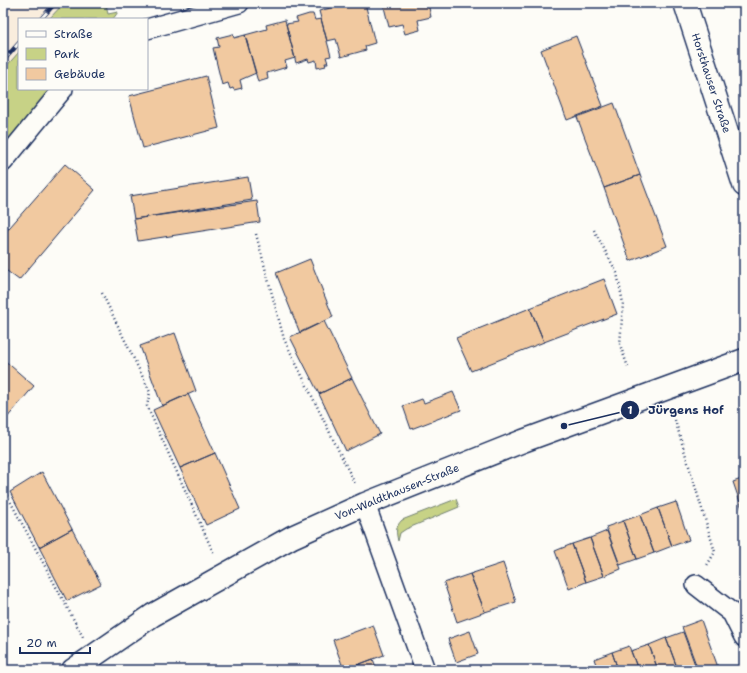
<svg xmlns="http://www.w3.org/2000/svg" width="747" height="673" font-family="'Shantell Sans',sans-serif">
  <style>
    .built { fill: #f9eddd }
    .green { fill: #c7d286; stroke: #718072 }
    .building { fill: #f1c9a0; stroke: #1b2f5e }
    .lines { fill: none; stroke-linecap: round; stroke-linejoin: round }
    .street-casing { stroke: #1b2f5e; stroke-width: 22 }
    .secondary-casing { stroke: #1b2f5e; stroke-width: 25 }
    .path { stroke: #1b2f5e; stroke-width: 2.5; stroke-dasharray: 1 3; stroke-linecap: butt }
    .street { stroke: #fdfcf7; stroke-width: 19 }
    .secondary { stroke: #fdfcf7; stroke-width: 22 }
    .rail-casing { stroke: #1b2f5e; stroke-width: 4.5 }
    .rail { stroke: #fdfcf7; stroke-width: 3; stroke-dasharray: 9; stroke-linecap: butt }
    .labels { text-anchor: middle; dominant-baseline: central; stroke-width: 3; stroke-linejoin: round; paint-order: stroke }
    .street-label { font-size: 11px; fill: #1b2f5e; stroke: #fdfcf7 }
    .leader { fill: none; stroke: #1b2f5e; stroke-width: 1.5 }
    .callout-dot { fill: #1b2f5e; stroke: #fdfcf7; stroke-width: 1.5 }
    .mark-label { font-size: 12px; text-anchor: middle; font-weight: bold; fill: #fff }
    .callout-label { font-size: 12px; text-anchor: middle; font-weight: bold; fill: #1b2f5e; stroke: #fdfcf7; stroke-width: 3; stroke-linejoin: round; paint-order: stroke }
  </style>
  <rect width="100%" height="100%" fill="#fdfcf7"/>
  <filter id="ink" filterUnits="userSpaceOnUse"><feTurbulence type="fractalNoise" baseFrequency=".025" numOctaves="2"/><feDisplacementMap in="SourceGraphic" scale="8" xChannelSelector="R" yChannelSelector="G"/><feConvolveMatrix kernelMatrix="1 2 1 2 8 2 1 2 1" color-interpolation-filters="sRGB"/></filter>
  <g filter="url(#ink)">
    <path class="built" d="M3 3H64L49 19H19V52L3 70Z"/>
    <path class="green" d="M64 3H106L108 14 118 12 113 19H49Z
      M19 52V89H51L3 145V70Z
      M456 499 459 507 406 529 400 533 398 541C396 532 395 527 402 520Z"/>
    <path class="building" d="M350 3H365L375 43 365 46 366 50 341 57 336 39 327 41 319 11Z
      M383 3H428L431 17 418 20 420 30 405 34 402 24 389 27Z
      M309 14H313L315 20 321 19 331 56 326 57 328 63H325L326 66 317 68 316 60 309 62 308 59 296 63 286 24 298 22 296 18Z
      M285 20 295 58 285 61 287 67 267 73 268 79 258 82 245 35 267 29 266 25Z
      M233 34 234 38 245 35 256 73 240 80 242 88 234 90 233 88 230 89 228 83 222 85 213 48 219 47 217 38Z
      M576 36 603 106 567 120 541 50Z
      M206 76 219 128 143 148 129 96Z
      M614 103 640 175 604 188 577 117Z
      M65 164 95 190 19 280 3 268V235Z
      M640 175 667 246 630 261 604 188Z
      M248 177 252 200 134 219 130 196Z
      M257 201 260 222 138 241 134 219Z
      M310 259 333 317 300 333 276 273Z
      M604 279 617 314 544 342 530 308Z
      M530 308 544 342 471 371 456 338Z
      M324 321 352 378 319 394 290 337Z
      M175 333 196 391 162 406 140 346Z
      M3 359 34 386 6 419 3 416Z
      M352 378 380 434 346 451 319 394Z
      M453 392 461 410 411 429 403 406 422 399 424 403Z
      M188 394 215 453 180 468 153 410Z
      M215 453 240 509 206 525 180 468Z
      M42 472 72 529 39 547 10 492Z
      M744 478V514L733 482Z
      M676 502 689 540 672 546 658 508Z
      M658 508 672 546 654 553 640 515Z
      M640 515 654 553 637 559 623 521Z
      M623 521 637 559 620 565 606 527Z
      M72 529 101 584 67 601 39 547Z
      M607 531 621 569 604 576 590 538Z
      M590 538 604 576 586 582 572 544Z
      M572 544 586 582 569 589 555 551Z
      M503 563 516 602 485 612 470 574Z
      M470 574 485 612 457 622 444 583Z
      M701 620 719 670H698L682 627Z
      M373 625 384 655 344 670 333 640Z
      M470 631 478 654 456 662 448 639Z
      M683 632 697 670H678L666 638Z
      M666 638 678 670H658L649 645Z
      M649 645 658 670H638L631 651Z
      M629 646 638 670H618L612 652Z
      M612 652 618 670H598L594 659Z
      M373 659 377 670H344Z"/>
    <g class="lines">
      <g class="street-casing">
        <path id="street" d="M147 29 239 3
          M3 162 63 89
          M365 504 425 670
          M696 585 732 613 744 637"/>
      </g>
      <g class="secondary-casing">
        <path id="secondary" d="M685 3 744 185
          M73 670 153 615 292 537 365 504 523 441 744 360"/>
      </g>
      <path class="path" d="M594 230 617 273 623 303 620 345 628 367
        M256 234 284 339 355 484
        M102 293 150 392 147 406 214 554
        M675 420 715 552 706 567
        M3 488 83 637"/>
      <use href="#street" class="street"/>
      <use href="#secondary" class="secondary"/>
      <g class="rail-casing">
        <path id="rail" d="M41 19 55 3
          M3 61 19 43"/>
      </g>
      <use href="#rail" class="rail"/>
    </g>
  </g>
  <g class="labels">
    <g class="street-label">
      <text transform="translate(711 83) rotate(72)">Horsthauser Straße</text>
      <text transform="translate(397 492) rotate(-22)">Von-Waldthausen-Straße</text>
    </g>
  </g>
  <path class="leader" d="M564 426L630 410"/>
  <g class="callout-dot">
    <circle cx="564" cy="426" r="4"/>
    <circle cx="630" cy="410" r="10"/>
  </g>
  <g class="mark-label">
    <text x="630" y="414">1</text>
  </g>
  <g class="callout-label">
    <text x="686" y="414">Jürgens Hof</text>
  </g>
  <rect width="747" height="673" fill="none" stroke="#fdfcf7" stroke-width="16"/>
  <rect x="8" y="8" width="731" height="657" fill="none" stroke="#1b2f5e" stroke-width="1.5" filter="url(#ink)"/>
  <rect x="18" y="18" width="130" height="72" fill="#fdfcf7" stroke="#a3aaba"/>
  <rect x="26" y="31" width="20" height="6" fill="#fdfcf7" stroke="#a3aaba"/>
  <text x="54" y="38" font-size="12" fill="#1b2f5e">Straße</text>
  <rect x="26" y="48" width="20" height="12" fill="#c7d286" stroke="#a3aaba"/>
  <text x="54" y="58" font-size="12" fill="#1b2f5e">Park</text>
  <rect x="26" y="68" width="20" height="12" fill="#f1c9a0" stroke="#a3aaba"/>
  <text x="54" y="78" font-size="12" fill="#1b2f5e">Gebäude</text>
  <path d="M20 647v6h70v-6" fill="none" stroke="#1b2f5e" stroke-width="2"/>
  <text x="26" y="647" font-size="12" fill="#1b2f5e" stroke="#fdfcf7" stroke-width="3" paint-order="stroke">20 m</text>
</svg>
